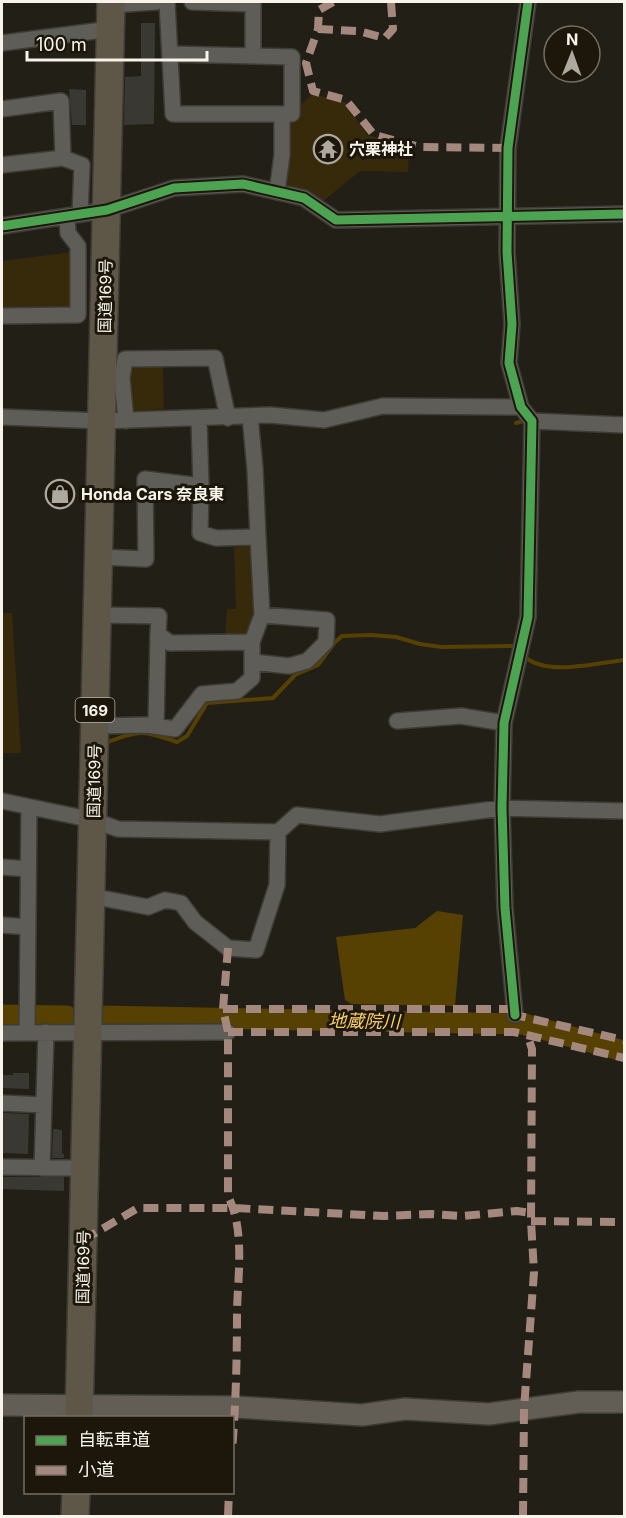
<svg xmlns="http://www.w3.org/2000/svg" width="626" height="1518" font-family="Inter,'Noto Sans JP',sans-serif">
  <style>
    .green { fill: #362a0a }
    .water { fill: #564102 }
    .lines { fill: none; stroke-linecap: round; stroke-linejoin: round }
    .stream { stroke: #564102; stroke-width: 4 }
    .river { stroke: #564102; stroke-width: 21 }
    .building { fill: #3a3832 }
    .street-casing { stroke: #3e3c36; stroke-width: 18 }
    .secondary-casing { stroke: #3e3c36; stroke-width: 24 }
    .highway-casing { stroke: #3e3c36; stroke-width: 30 }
    .street { stroke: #5f5d58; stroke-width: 15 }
    .secondary { stroke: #625e55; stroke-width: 21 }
    .highway { stroke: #5e5747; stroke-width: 27 }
    .quiet { stroke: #a5887d; stroke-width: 8; stroke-dasharray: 15 8; stroke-linecap: butt }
    .cycleway-casing { stroke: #1c170a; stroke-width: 13 }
    .cycleway { stroke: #4ca352; stroke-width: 9 }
    .labels { text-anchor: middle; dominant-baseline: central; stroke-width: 6; stroke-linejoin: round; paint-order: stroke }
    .shield { fill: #1c170a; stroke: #b6b2a8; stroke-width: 1.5 }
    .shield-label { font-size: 15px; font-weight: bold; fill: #f8f4ec }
    .poi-label { font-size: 16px; font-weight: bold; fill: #f8f4ec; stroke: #1c170a; text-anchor: start }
    .street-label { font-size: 16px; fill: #f8f4ec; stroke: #1c170a }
    .water-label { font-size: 18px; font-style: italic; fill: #fbd064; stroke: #1c170a }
  </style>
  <rect width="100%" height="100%" fill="#221f17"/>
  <path class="green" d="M312 94 345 102 367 135 409 144 408 172 360 171 322 202 285 184 289 117Z
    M72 252 71 308 2 307V261Z
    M163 365 164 409 132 411 129 371 135 366Z
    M255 546 253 626 248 635 225 637 227 609H236L234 547Z
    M2 613H12L21 753H2Z"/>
  <path class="water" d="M437 911 463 915 455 1006 351 1004 345 1000 336 937 415 928Z"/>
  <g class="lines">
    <path class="stream" d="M516 423 526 420
      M524 656C546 677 597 663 624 660
      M105 743C141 730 141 730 177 742L187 736 207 703 273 698 295 675 318 665 335 642 342 636 371 635 396 637 420 644 441 647 513 646 516 649"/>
    <path class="river" d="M2 1015 67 1016
      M99 1016 524 1024 624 1051"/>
  </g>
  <path class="building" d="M141 23H155L154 124 124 125 125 77 141 76Z
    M69 89 86 90V125H72Z
    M13 1073H29V1089L2 1088V1075H13Z
    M2 1113 29 1114 28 1154 2 1153Z
    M53 1129 62 1130V1154H64V1158H52Z
    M2 1177H64V1191L2 1189Z"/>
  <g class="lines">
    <g class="street-casing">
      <path id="street" d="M167 2 173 114H292V57L170 54
        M192 2 253 4V55
        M111 5 156 2
        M2 43 111 29
        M2 109 61 101 63 158 82 165 80 214
        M2 165 63 158
        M277 192 282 155V114
        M2 226 107 210 174 188 243 184 304 198 336 220 624 214
        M2 316 78 315V246L68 233 67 216
        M250 416 255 469 258 537
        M2 417 102 421 270 415 324 420 383 406 521 407
        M126 421 122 378 125 359 215 358 228 418
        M532 421 624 425
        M99 557 146 559 145 479 201 486
        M97 615 159 616 158 634 170 643 252 642
        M253 662 289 666 307 661 326 642 327 620 262 615
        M397 721 461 716 504 723
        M95 726 147 725 175 729 202 694 237 691 252 678V642L262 615 258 537 216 538 200 533 201 486 199 419
        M156 726 158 634
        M2 801 93 820 118 829 278 832 297 815 380 824 502 808 624 811
        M2 867 28 869
        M91 896 148 907 165 900 181 903 195 922 228 948 256 950 277 885 278 832
        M2 925 28 927
        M515 1015 505 908 502 808 504 723 528 617 532 421 521 407 509 363 512 324 507 252 508 148 528 2
        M2 1033 228 1032
        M27 1033 29 807
        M2 1103 44 1105
        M2 1167 86 1168
        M42 1168 46 1032"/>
    </g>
    <g class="secondary-casing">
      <path id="secondary" d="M2 1405 236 1407 362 1415 405 1409 489 1414 579 1402H624"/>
    </g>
    <g class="highway-casing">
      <path id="highway" d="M79 1418 111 2
        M75 1516 76 1492"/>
    </g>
    <use href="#street" class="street"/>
    <use href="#secondary" class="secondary"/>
    <use href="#highway" class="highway"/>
    <path class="quiet" d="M333 2 319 10 318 29 306 63 313 91 346 100 374 135 420 147 508 148
      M318 29 358 31 385 38 393 29 391 2
      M228 948 223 1009 228 1032V1196C245 1230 238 1274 237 1311 237 1357 236 1404 232 1450
      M223 1009H514
      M515 1019V1015L624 1040
      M228 1032H514L624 1058
      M531 1221 624 1222
      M83 1240 138 1208H234L384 1216 431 1214 462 1216 517 1211 531 1213
      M228 1516 229 1492
      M523 1516 524 1409 534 1272 531 1221 532 1049 527 1034"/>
    <g class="cycleway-casing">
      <path id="cycleway" d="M2 226 107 210 174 188 243 184 304 198 336 220 624 214
        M515 1015 505 908 502 808 504 723 528 617 532 421 521 407 509 363 512 324 507 252 508 148 528 2"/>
    </g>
    <use href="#cycleway" class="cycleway"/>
  </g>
  <defs>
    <g id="temple-ring" transform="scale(1.5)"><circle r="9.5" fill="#1c170a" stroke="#ada9a1" stroke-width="1.5"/><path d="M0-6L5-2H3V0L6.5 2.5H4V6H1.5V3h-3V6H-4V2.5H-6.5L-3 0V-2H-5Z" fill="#ada9a1"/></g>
    <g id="shop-ring" transform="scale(1.5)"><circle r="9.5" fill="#1c170a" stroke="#ada9a1" stroke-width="1.5"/><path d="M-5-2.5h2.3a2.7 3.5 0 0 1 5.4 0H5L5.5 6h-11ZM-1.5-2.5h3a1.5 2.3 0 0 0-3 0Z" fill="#ada9a1"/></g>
  </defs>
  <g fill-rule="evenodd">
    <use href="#temple-ring" x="328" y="149"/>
    <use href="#shop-ring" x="60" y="494"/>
  </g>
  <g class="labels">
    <rect class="shield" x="75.5" y="698" width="39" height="24" rx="4.5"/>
    <g class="shield-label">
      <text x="95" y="710">169</text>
    </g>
    <g class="poi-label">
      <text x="349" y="149">穴栗神社</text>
      <text x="81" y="494">Honda Cars 奈良東</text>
    </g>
    <g class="street-label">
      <text transform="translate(105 296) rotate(-89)">国道169号</text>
      <text transform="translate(94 781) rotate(-89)">国道169号</text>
      <text transform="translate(83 1267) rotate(-89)">国道169号</text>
    </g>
    <g class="water-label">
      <text transform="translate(364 1021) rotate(1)">地蔵院川</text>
    </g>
  </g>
  <rect width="626" height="1518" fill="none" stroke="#f8f4ec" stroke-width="6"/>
  <rect x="24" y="1416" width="210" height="78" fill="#1c170a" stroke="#746f64" stroke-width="1.5"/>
  <rect x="36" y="1436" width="30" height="9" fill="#4ca352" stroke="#746f64" stroke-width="1.5"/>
  <text x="78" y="1446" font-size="18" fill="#f8f4ec">自転車道</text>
  <rect x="36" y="1466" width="30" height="9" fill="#a5887d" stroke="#746f64" stroke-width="1.5"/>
  <text x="78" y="1476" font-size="18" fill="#f8f4ec">小道</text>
  <g transform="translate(572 54) rotate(1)"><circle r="28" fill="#1c170a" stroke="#746f64" stroke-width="1.5"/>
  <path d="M0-4.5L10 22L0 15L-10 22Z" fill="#ada9a1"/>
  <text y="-9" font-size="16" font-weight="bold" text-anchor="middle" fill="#f8f4ec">N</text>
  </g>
  <path d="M27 51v9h180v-9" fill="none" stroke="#f8f4ec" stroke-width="3"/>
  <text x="36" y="51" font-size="18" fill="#f8f4ec" stroke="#1c170a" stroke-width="4.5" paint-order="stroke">100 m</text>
</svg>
